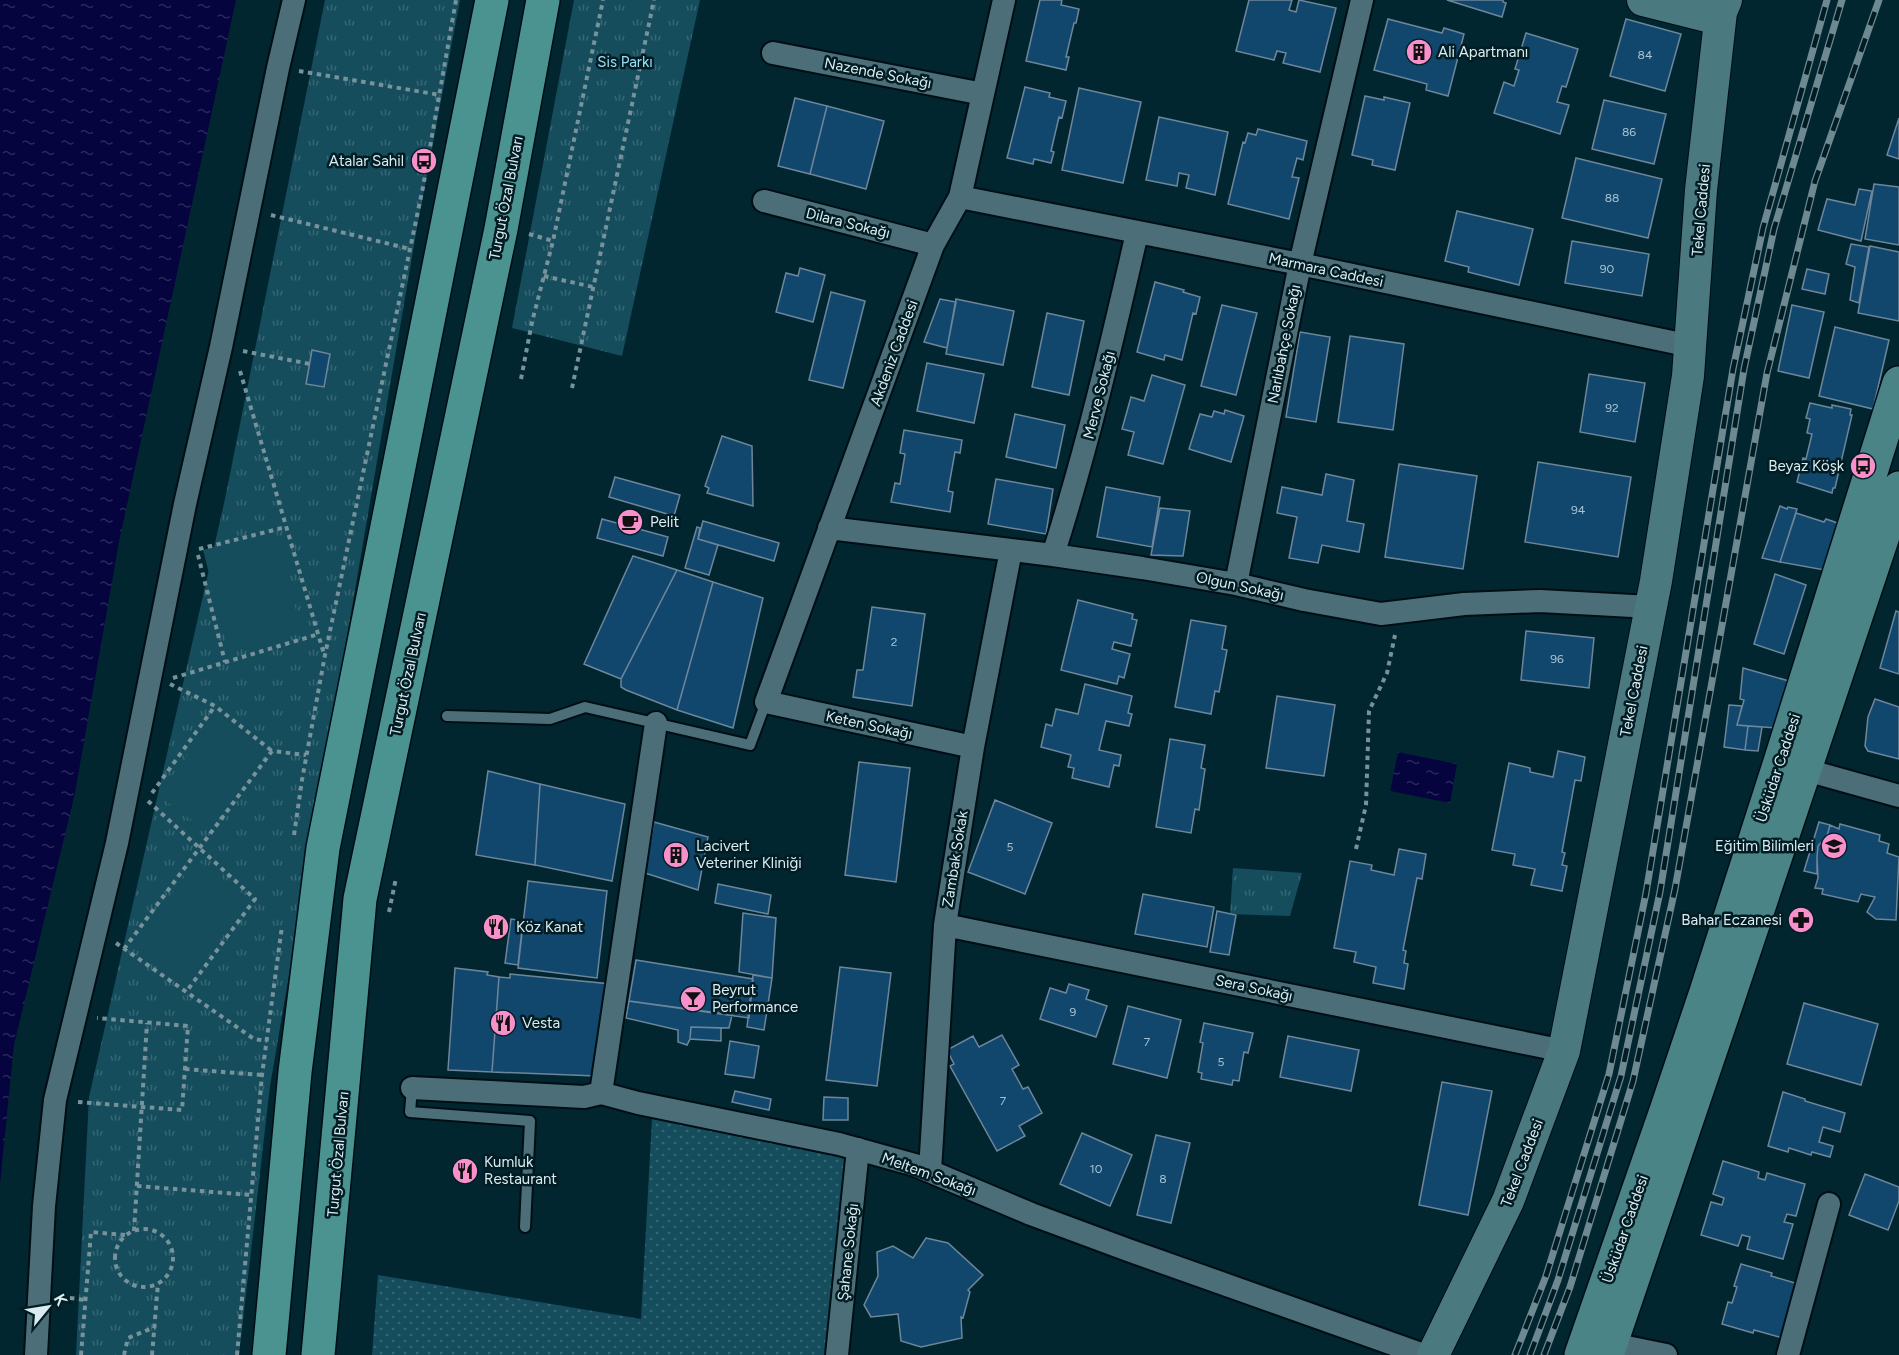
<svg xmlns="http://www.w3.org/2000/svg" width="1899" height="1355" font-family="Figtree,sans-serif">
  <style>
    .grass { fill: url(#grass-dots) }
    .park { fill: url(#park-tufts) }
    .pitch { fill: #154d5c }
    .water { fill: url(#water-ripples) }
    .building { fill: #12476d; stroke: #6d869b; stroke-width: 1.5 }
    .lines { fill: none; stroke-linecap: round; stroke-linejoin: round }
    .lane-casing { stroke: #000e15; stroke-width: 14 }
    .street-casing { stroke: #000e15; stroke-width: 26 }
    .secondary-casing { stroke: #000e15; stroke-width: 34 }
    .primary-casing { stroke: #000e15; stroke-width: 36 }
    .highway-casing { stroke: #000e15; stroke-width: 36 }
    .path { stroke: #77929a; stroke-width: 4; stroke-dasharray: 4.5 4.5; stroke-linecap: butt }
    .lane { stroke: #4b6e79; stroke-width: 10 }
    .street { stroke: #4b6e79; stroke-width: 22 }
    .secondary { stroke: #4b7980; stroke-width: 32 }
    .primary { stroke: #4b8487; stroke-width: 33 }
    .highway { stroke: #4b9391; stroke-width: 33 }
    .rail-casing { stroke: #6e8991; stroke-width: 7 }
    .rail { stroke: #021c23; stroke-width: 4.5; stroke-dasharray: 14; stroke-linecap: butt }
    .labels { text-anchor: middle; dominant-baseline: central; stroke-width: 5; stroke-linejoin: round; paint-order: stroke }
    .number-label { font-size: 12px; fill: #a7c3d1 }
    .poi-label { font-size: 15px; fill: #d9ecf2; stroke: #021c23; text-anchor: start }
    .park-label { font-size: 15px; fill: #94e0f7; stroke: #021c23 }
    .street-label { font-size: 15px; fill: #d9ecf2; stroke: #021c23 }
  </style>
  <defs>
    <pattern id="grass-dots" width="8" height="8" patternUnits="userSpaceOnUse" patternTransform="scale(1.5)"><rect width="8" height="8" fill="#154d5c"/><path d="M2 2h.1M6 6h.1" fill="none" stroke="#366774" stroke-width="1.8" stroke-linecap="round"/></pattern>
    <pattern id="park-tufts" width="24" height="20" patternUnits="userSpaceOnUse" patternTransform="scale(1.5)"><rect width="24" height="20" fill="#154d5c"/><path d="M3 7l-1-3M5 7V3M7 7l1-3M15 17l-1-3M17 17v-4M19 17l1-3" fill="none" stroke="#366774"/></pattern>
    <pattern id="water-ripples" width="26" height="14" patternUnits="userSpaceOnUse" patternTransform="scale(1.5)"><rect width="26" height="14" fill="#05043e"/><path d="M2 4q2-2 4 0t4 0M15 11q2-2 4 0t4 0" fill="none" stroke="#29295a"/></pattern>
  </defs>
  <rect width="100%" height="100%" fill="#02262f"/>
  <path class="grass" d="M652 1119 852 1154 827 1355H372L378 1275 641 1319Z"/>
  <path class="park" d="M325 0H460L418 222 270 1086 239 1355H76L89 1097 225 499Z
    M574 0H700L622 356 512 328Z
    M1233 868 1302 873 1290 916 1230 914Z"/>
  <path class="pitch" d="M275 531 302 633 229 652 203 550Z
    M219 713 269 750 208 832 158 795Z
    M197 860 250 899 188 983 135 944Z"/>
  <path class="water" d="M0 0H236L119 542 75 793 14 1045 0 1184Z
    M1398 752 1457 764 1450 803 1390 791Z"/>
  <path class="building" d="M1040 0H1062L1061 5 1079 9 1076 23H1074L1066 57H1069L1066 70 1026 61Z
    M1249 0H1292L1289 10 1296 12 1299 0 1336 8 1320 72 1283 63 1286 53 1277 51 1274 60 1236 51Z
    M1447 0H1503V2L1506 3 1502 17Z
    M1388 19 1442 33 1444 28 1464 34 1448 96 1426 90 1427 84 1374 70Z
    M1626 19 1681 34 1665 91 1610 76Z
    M1526 33 1578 49 1566 87 1562 86 1557 102 1569 105 1560 134 1494 113 1504 82 1514 86 1519 70 1515 69Z
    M1025 87 1050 93 1049 97 1066 101 1062 118 1059 117 1051 151 1054 152 1051 163 1034 159 1033 164 1007 158Z
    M1079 88 1141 102 1123 183 1062 170Z
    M1365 96 1384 100V97L1410 103 1395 170 1372 165 1373 160 1352 155Z
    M795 98 827 106 810 174 778 166Z
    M1604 100 1666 114 1654 164 1592 149Z
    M827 106 884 121 866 189 810 174Z
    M1159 117 1228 132 1215 195 1186 188 1189 175 1179 173 1177 186 1146 180Z
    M1899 118V159L1887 155Z
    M1258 129 1307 141 1303 160 1297 158 1292 177 1299 178 1289 219 1228 204 1243 142 1245 143 1248 133 1256 135Z
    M1576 158 1662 179 1648 238 1562 218Z
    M1874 184 1899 187V245L1865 239Z
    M1859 189 1872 191 1861 241 1818 230 1827 199 1855 205Z
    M1457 211 1533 229 1519 285 1468 272 1469 267 1445 261Z
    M1572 241 1649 254 1642 296 1565 283Z
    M1851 244 1869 247 1859 303 1850 300 1855 267 1846 264Z
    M1870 246 1899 252V321L1858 313Z
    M800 268 825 275 813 322 776 312 786 273 798 276Z
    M1807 269 1829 274 1825 294 1802 289Z
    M1155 282 1184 290 1183 292 1200 297 1196 314 1193 313 1182 360 1165 355 1164 360 1137 352Z
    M831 292 865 301 843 388 809 380Z
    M940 299 956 302 947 348 924 342Z
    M956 299 1014 311 1003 365 946 354Z
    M1222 305 1257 313 1236 395 1201 386Z
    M1792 305 1824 312 1809 378 1778 371Z
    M1047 313 1084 321 1069 395 1032 387Z
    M1835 327 1889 340 1873 409 1819 396Z
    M1300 332 1330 337 1316 422 1286 417Z
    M1350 336 1404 344 1393 430 1338 422Z
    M312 350 330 354 324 387 306 384Z
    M927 363 984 374 974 423 917 411Z
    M1589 374 1645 383 1635 442 1580 432Z
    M1152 375 1185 385 1163 464 1128 455 1134 432 1122 429 1131 397 1144 401Z
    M1810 403 1832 408V405L1851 409 1850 415H1852L1835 488H1833L1832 493 1797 482 1803 458 1806 459 1812 434 1807 433 1810 419 1806 418Z
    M1225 410 1244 416 1231 462 1189 449 1200 414 1212 417 1214 411 1224 414Z
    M1015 414 1065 425 1056 468 1006 457Z
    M904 430 962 440 960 453 955 452 948 491 953 492 950 512 891 502 895 483 900 484 905 454 900 453Z
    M722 436 752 446 753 506 707 493 709 488 705 486Z
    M1538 462 1631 477 1618 557 1525 542Z
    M1399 464 1477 476 1463 569 1385 557Z
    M1326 474 1354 480 1347 521 1364 524 1359 552 1322 545 1318 563 1289 558 1297 517 1277 513 1282 487 1322 495Z
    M615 477 680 495 674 516 609 497Z
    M996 479 1053 489 1046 534 988 524Z
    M1106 487 1160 497 1152 547 1097 537Z
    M1780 506 1787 509 1788 507 1797 509 1780 562 1762 558Z
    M1160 508 1190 511 1183 556 1151 555Z
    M1796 513 1824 522 1826 519 1846 526 1830 571 1780 562Z
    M602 519 668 537 663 556 597 538Z
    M703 521 779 543 774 561 698 539Z
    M697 527 700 528 698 539 718 545 709 575 685 568Z
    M633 556 677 570 621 679 584 664Z
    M677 570 713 582 677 710 626 690 621 687V679Z
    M1775 574 1806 585 1784 654 1754 644Z
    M713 582 763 598 733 728 677 710Z
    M1078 600 1133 614 1132 619 1137 620 1131 646 1114 642 1112 649 1130 654 1124 678 1119 676 1117 684 1061 670Z
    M872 607 925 614 912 706 853 697 857 670H863Z
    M1896 611 1899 612V674L1880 668Z
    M1191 620 1226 626 1222 649 1227 650 1219 692 1215 691 1211 714 1175 707Z
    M1526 631 1594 638 1589 688 1521 680Z
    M1743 668 1789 681 1776 728 1737 725 1744 700 1740 699Z
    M1085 684 1132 696 1128 713 1132 714 1129 726 1106 721 1099 750 1121 755 1119 766 1114 765 1109 787 1072 778 1074 768 1068 767 1071 755 1041 747 1046 724 1052 726 1056 709 1078 714Z
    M1277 696 1335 705 1324 776 1266 768Z
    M1875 699 1899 707V759L1868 751 1865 746 1868 717Z
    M1729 705 1742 706 1737 725 1748 726 1745 750 1724 747Z
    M1748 726 1762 727 1758 751 1745 750Z
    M1170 739 1205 745 1201 768 1205 769 1199 810 1195 809 1191 833 1156 827Z
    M1558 751 1585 757 1581 781 1575 780 1562 852 1565 853 1562 865 1567 866 1562 891 1531 885 1535 869 1513 865 1515 854 1492 850 1509 763 1530 768V772L1553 777Z
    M859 762 910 768 896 882 845 875Z
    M488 771 540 784 535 865 476 855Z
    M540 784 625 804 612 881 535 865Z
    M995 800 1052 823 1025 894 968 872Z
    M654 822 708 837 698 890 645 873Z
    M1819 822 1830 825 1827 836 1818 846 1817 857V874L1804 871Z
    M1840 824 1880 835 1879 841 1889 844 1887 853 1899 857 1896 920 1876 919 1867 912 1875 897 1861 894 1858 902 1822 894 1823 889 1815 888 1818 878 1817 857 1818 846 1827 836 1830 825 1839 829Z
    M1399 849 1426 854 1422 879 1417 878 1403 950 1406 951 1404 963 1408 964 1404 989 1373 983 1376 967 1354 962 1356 952 1334 948 1350 861 1372 865 1371 870 1394 875Z
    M528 881 607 891 597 978 518 968Z
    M718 884 771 895 768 914 715 903Z
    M1143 894 1214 907 1207 947 1135 934Z
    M1217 911 1236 915 1229 955 1210 952Z
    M743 913 776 918 772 978 739 972Z
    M511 919 523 921 518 965 505 963Z
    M636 960 753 979 749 1018 629 1001Z
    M840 967 891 973 877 1086 826 1080Z
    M455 968 488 972 487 975 499 977 492 1072 448 1070Z
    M510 974 611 984 596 1076 492 1072 499 977 510 978Z
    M753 975 772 978 764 1030 747 1027Z
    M1069 984 1089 990 1086 999 1107 1006 1096 1037 1040 1019 1050 988 1066 993Z
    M629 1001 732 1015 729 1028 691 1027 690 1039 687 1045 678 1042V1030L626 1018Z
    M1804 1003 1878 1024 1861 1085 1787 1064Z
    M1128 1006 1181 1020 1167 1078 1113 1064Z
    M1204 1023 1253 1033 1248 1053 1244 1052 1239 1081 1233 1080 1232 1085 1201 1079 1202 1073 1198 1072 1203 1043 1200 1042Z
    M691 1027 721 1028V1041L690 1039Z
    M1002 1035 1019 1065 1012 1069 1023 1089 1028 1087 1042 1113 1019 1126 1025 1136 997 1151 950 1066 954 1064 947 1050 973 1036 979 1047Z
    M1288 1036 1359 1050 1351 1091 1280 1077Z
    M730 1041 759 1046 754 1078 725 1074Z
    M1442 1082 1492 1091 1468 1215 1419 1205Z
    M735 1091 771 1099 769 1110 732 1102Z
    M1783 1092 1805 1099V1101L1845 1113 1840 1132 1823 1127 1819 1142 1833 1146 1830 1157 1812 1152 1811 1155 1789 1148 1788 1152 1768 1146Z
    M824 1097 848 1098V1120H823Z
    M1082 1133 1132 1155 1110 1206 1060 1184Z
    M1156 1135 1190 1143 1171 1223 1137 1215Z
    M1723 1161 1759 1172 1758 1178 1765 1180 1767 1173 1805 1184 1796 1216 1787 1214 1784 1222 1793 1224 1783 1259 1747 1249 1750 1237 1742 1235 1738 1246 1701 1235 1711 1202 1722 1205 1724 1198 1713 1194Z
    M1865 1174 1899 1187V1201L1888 1230 1849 1215Z
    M926 1238 948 1243 983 1275 968 1290 970 1292 963 1318 961 1317 962 1338 921 1347 901 1341 898 1314 871 1317 864 1305 878 1276 877 1252 893 1246 913 1258Z
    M1741 1264 1772 1273 1771 1276 1802 1285 1786 1339 1754 1330 1753 1333 1722 1324 1728 1302 1732 1303 1737 1287 1734 1286Z"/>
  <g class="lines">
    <g class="lane-casing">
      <path id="lane" d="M447 716 550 719 585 707 750 745 766 702
        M412 1088 410 1112 530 1121 525 1227"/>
    </g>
    <g class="street-casing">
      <path id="street" d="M773 53 983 94
        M960 197 1300 264 1691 346
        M764 201 933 245
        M829 528 1053 555 1142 568 1236 584 1304 600 1381 614 1464 604 1540 601 1651 607
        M1053 555C1087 449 1112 342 1137 233
        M1236 584 1300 264 1362 0
        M973 747 766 702 933 245 960 197 1004 0
        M1806 770 1899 796
        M945 925 1564 1051
        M412 1088 584 1097 601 1093 638 1103 839 1144 915 1165 1031 1214 1128 1250 1424 1355
        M601 1093 656 723
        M930 1171 945 925 973 747 1011 550
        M1597 1341 1666 1355
        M36 1355 44 1206 55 1100 117 843 185 504 221 347 278 68 294 0
        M837 1355 858 1149
        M1788 1355 1829 1204"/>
    </g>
    <g class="secondary-casing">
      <path id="secondary" d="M1643 0 1707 16 1721 12
        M1433 1355 1508 1201 1564 1051 1656 581 1688 376 1701 190 1721 12 1726 0"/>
    </g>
    <g class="primary-casing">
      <path id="primary" d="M1581 1355 1667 1108 1706 992 1780 762 1899 383
        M1607 1355 1724 1011 1899 488"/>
    </g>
    <g class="highway-casing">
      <path id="highway" d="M269 1355 295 1072 323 848 492 0
        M318 1355 360 899 501 229 543 0"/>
    </g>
    <path class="path" d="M299 71 440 95
      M271 215 410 249
      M529 234 553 241
      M544 276 593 287
      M243 351 310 364
      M240 371 324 654
      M521 379 532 322 553 241 603 0
      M572 388 654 0
      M199 549 286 527
      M198 555 225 662
      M173 678 319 634
      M170 684 215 706 272 751
      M152 793 215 706
      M148 801 255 899 186 992
      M294 835 302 780 325 655 423 187 456 0
      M1356 849 1366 805 1369 711 1387 673 1395 635
      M389 912 396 878
      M116 943 254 1039 267 1041
      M124 949 272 751 306 755
      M185 1069 262 1075
      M78 1102 182 1110 188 1026 97 1018
      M137 1186 251 1195
      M115 1258a29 29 0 1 1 58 0a29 29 0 1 1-58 0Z
      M134 1231 147 1023
      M61 1297 86 1300
      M81 1355 91 1232 125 1235
      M124 1355 128 1338 155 1327
      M152 1355 158 1283
      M237 1355 262 1075 282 926"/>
    <use href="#lane" class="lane"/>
    <use href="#street" class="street"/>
    <use href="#secondary" class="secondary"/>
    <use href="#primary" class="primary"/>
    <use href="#highway" class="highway"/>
    <g class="rail-casing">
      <path id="rail" d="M1515 1355 1546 1276 1609 1074 1646 893 1733 369 1763 228 1827 0
        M1530 1355 1558 1280 1621 1076 1660 892 1744 369 1774 229 1842 0
        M1544 1355 1570 1287 1633 1081 1675 889 1767 373 1815 181 1879 0"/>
    </g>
    <use href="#rail" class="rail"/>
  </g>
  <defs>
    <g id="building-disc" transform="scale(1.35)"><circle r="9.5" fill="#f890cb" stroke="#021c23"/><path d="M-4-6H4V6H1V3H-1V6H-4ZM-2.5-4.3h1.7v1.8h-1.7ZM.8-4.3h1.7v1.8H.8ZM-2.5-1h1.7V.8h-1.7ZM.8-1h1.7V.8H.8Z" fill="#111"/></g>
    <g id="bus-disc" transform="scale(1.35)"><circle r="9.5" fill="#f890cb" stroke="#021c23"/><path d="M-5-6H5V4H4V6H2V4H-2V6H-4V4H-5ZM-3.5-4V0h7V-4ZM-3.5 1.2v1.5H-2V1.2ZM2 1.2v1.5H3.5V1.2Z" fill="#111"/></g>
    <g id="cafe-disc" transform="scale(1.35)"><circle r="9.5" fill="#f890cb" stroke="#021c23"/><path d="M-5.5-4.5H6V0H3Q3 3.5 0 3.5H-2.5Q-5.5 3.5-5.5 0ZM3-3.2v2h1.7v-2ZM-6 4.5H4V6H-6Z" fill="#111"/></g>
    <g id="school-disc" transform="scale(1.35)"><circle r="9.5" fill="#f890cb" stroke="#021c23"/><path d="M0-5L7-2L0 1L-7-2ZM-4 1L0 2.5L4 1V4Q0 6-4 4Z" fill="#111"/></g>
    <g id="pharmacy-disc" transform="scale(1.35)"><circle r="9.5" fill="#f890cb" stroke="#021c23"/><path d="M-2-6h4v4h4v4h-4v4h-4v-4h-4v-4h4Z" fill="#111"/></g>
    <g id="restaurant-disc" transform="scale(1.35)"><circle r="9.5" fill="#f890cb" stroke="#021c23"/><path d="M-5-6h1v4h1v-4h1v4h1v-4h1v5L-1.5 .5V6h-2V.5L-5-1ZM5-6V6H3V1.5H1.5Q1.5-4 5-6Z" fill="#111"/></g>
    <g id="bar-disc" transform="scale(1.35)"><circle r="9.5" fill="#f890cb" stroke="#021c23"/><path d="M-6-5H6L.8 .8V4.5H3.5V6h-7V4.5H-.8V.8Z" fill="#111"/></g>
  </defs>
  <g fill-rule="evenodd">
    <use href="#building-disc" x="1419" y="52"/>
    <use href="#bus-disc" x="424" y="161"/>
    <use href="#bus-disc" x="1863" y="466"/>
    <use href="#cafe-disc" x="630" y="522"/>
    <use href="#school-disc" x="1834" y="846"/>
    <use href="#building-disc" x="676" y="855"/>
    <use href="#pharmacy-disc" x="1801" y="920"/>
    <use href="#restaurant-disc" x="496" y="927"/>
    <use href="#bar-disc" x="693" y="999"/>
    <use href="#restaurant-disc" x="503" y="1023"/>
    <use href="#restaurant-disc" x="465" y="1171"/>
  </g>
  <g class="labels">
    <g class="number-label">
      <text x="1645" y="55">84</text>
      <text x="1629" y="132">86</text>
      <text x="1612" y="198">88</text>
      <text x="1607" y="269">90</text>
      <text x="1612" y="408">92</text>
      <text x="1578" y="510">94</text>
      <text x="894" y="642">2</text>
      <text x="1557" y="659">96</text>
      <text x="1010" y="847">5</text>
      <text x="1073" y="1012">9</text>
      <text x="1147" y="1042">7</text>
      <text x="1221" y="1062">5</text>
      <text x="1003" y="1101">7</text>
      <text x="1096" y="1169">10</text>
      <text x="1163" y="1179">8</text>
    </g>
    <g class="poi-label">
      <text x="1438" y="52">Ali Apartmanı</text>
      <text x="404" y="161" text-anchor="end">Atalar Sahil</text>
      <text x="1844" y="466" text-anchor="end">Beyaz Köşk</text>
      <text x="650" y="522">Pelit</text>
      <text x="696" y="846">Lacivert<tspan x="696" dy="17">Veteriner Kliniği</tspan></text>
      <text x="1814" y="846" text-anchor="end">Eğitim Bilimleri</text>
      <text x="1782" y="920" text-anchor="end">Bahar Eczanesi</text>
      <text x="516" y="927">Köz Kanat</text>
      <text x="712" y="990">Beyrut<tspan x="712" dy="17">Performance</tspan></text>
      <text x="522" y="1023">Vesta</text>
      <text x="484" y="1162">Kumluk<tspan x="484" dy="17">Restaurant</tspan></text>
    </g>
    <g class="park-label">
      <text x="625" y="62">Sis Parkı</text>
    </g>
    <g class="street-label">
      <text transform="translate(878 73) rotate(11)">Nazende Sokağı</text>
      <text transform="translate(506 198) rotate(-79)">Turgut Özal Bulvarı</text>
      <text transform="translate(1701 210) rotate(-85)">Tekel Caddesi</text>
      <text transform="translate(848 223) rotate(14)">Dilara Sokağı</text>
      <text transform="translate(1326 270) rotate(12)">Marmara Caddesi</text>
      <text transform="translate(1284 344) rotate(-79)">Narlıbahçe Sokağı</text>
      <text transform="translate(894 353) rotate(-70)">Akdeniz Caddesi</text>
      <text transform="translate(1099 395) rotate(-76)">Merve Sokağı</text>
      <text transform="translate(1240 586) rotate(12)">Olgun Sokağı</text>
      <text transform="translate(408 674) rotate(-78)">Turgut Özal Bulvarı</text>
      <text transform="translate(1634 691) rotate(-79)">Tekel Caddesi</text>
      <text transform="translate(869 725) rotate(12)">Keten Sokağı</text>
      <text transform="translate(1778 768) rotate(-72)">Üsküdar Caddesi</text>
      <text transform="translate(955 859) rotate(-81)">Zambak Sokak</text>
      <text transform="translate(1254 988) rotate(12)">Sera Sokağı</text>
      <text transform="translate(338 1154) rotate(-85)">Turgut Özal Bulvarı</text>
      <text transform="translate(1522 1163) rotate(-69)">Tekel Caddesi</text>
      <text transform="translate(929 1174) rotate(20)">Meltem Sokağı</text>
      <text transform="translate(1625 1229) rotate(-71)">Üsküdar Caddesi</text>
      <text transform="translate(848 1252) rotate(-84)">Şahane Sokağı</text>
    </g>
  </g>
  <g transform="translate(48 1307) rotate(60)" stroke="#021c23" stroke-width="4.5" paint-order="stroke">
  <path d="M0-4.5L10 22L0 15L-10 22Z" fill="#d9ecf2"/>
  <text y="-9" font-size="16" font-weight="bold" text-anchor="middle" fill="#d9ecf2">K</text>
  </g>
</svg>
